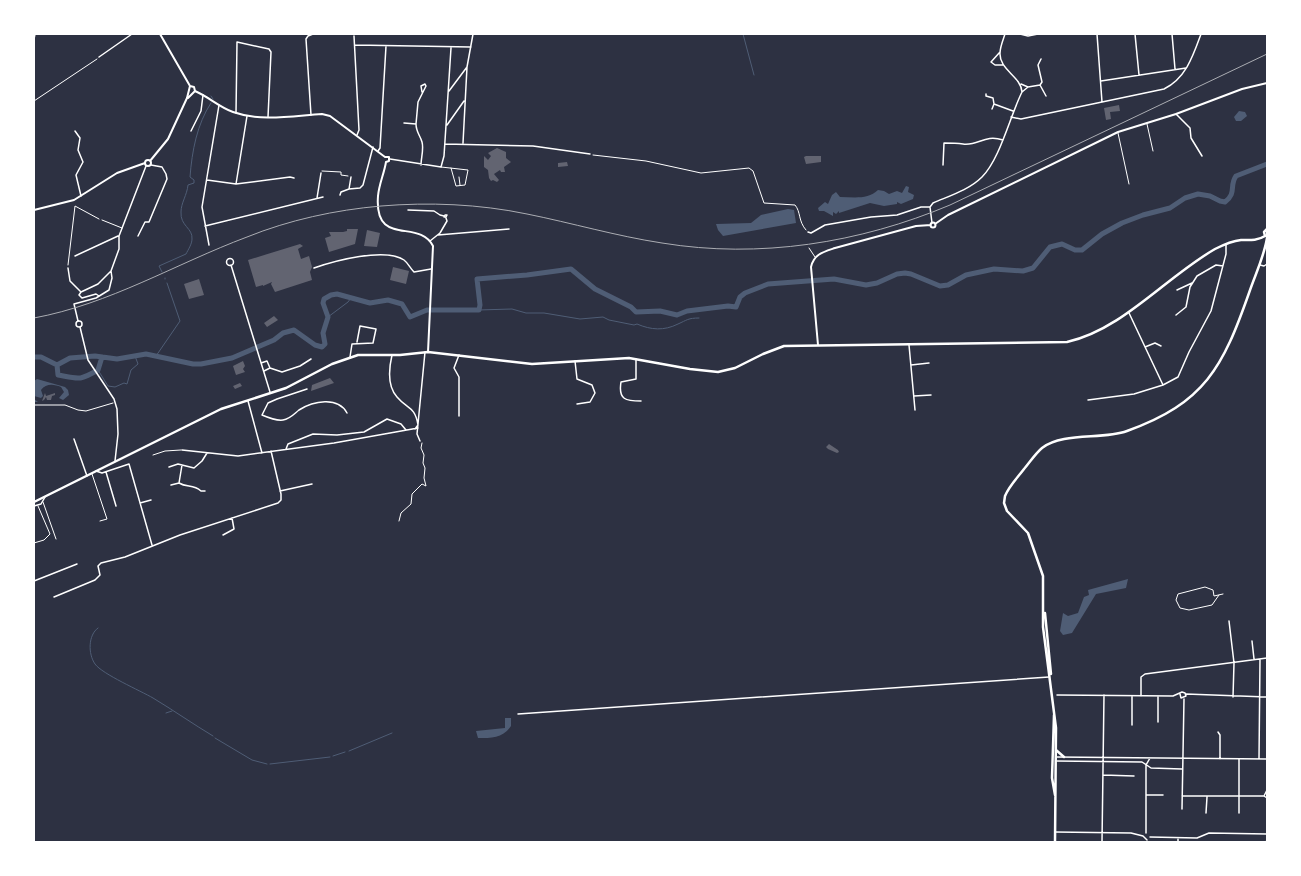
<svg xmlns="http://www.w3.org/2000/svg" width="1301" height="876" font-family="Figtree,sans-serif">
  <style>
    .water { fill: #4f5d75 }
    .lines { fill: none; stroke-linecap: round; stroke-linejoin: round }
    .stream { stroke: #4f5d75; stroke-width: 1 }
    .river { stroke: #4f5d75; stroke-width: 5 }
    .building { fill: #626471 }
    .path { stroke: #fff; stroke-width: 1 }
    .service { stroke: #fff; stroke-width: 1 }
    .pedestrian { stroke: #fff; stroke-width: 1 }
    .minor { stroke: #fff; stroke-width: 1.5 }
    .tertiary { stroke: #fff; stroke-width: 2 }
    .secondary { stroke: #fff; stroke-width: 2.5 }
    .primary { stroke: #fff; stroke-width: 2.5 }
    .rail { stroke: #abadb3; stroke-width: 1 }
  </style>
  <rect width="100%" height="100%" fill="#2d3142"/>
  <path class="water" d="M1239 111 1245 112 1247 116 1241 121H1236L1234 117Z
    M906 186 909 187 908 192 914 195 913 199 901 204 897 202V204L884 206 870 203 839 213V211L836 214 833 212V216L824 211H819L818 208 825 202 828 204 832 195 836 192 840 197C853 197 868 200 878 190L884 191 889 194 897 191 902 193Z
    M788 209 794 210 796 223 723 236 718 230 716 224 751 223 761 215Z
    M37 379 65 387 68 390 69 395 63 400 59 398 64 392 61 387C54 384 46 383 41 390L43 396 41 398 34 396V399L38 402H34V381Z
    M1128 579 1126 588 1096 594 1072 633 1063 635 1060 631 1063 613 1068 616 1078 613 1084 597 1089 595 1088 590Z
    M505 718H511V726C503 738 492 738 478 738L476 731 505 728Z"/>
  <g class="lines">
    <path class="stream" d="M743 34 754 75
      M211 96 213 99
      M162 272 159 266 186 254C188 250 192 244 192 239 193 228 180 226 181 212 181 203 187 195 188 185L194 183V180L190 177C192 151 197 124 211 103
      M165 278V279
      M479 310 512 309 526 313H544L580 319 603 317 609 320 634 325 637 324C651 330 664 331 678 324 687 320 688 318 699 318
      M328 317 348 302 351 298
      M156 356 180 321 167 283
      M98 370 108 386 115 387 124 383 127 384 131 370 138 364 135 356
      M98 628C88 635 88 654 95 664 102 674 141 691 153 698 173 710 193 724 213 736
      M166 713 172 711
      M215 738 252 760 267 764
      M349 751 392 733
      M333 756 345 752
      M270 764 330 757"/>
    <path class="river" d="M34 357H41L57 365 70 358 95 356 117 359 146 354 193 364H201L232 358 274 340 283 333 294 330 315 345 322 347 325 344 323 333 328 317 323 303 324 299 331 295 337 294 370 303 388 300 402 304 410 317 427 310H479L480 305 477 279 527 275 571 269 595 289 631 307 636 312 660 311 677 315 687 311 728 306 736 307 740 297 745 293 768 284 834 279 866 285 877 283 897 274 905 273 911 274 940 286 948 285 966 275 994 269 1023 271 1033 268 1050 247 1062 244 1075 250H1082L1102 234 1122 223 1143 215 1170 208 1185 198 1198 194 1210 196 1220 201 1225 202C1237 193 1229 186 1236 176L1267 164
      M57 365 58 375C79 379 79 381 98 370L102 357"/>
  </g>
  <path class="building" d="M1119 105 1120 111 1110 112 1111 119 1106 120 1104 108Z
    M497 148 506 152V158L511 162 504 167 505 172H501L500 170 494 174 499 180 497 182 493 180 491 181 489 178 488 170 484 167V156L488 160 491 156 488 153Z
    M806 156H821V162L806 164 804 157Z
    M567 162 568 166 558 167V163Z
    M347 229H358L355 244 329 252 325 238 331 236 329 232H343L347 231Z
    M367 230 380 233 377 247 364 246Z
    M300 244 303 246 298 249 301 259 309 256 312 267 310 272 312 280 275 292 271 284 272 282 263 286V285L256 287 248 260Z
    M393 267 409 271 406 284 390 280Z
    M199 279 204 295 189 299 184 284Z
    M274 316 278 320 267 327 264 323Z
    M243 361 245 366 243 369 245 372 236 375 233 366Z
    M330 378 334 383 311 391 312 385Z
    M240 383 242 386 235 389 233 386Z
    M45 393 46 396 55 393V395L52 396 51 400H47L46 397 44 400 42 401Z
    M829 444 838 450 839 452 837 453 828 449 826 447Z"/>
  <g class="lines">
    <path class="path" d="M34 101 97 59
      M593 155 646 161 701 173 749 168 753 171 764 203 795 205C801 212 798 221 806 230
      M322 171 341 172V175L348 176
      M68 265 75 206 99 219
      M34 405H65L78 410 86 411 113 403
      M399 521 401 513 411 504 412 494 422 484 426 486 424 478 425 468 423 463 424 455 421 448 422 443
      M1219 595 1212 605 1189 610 1180 608 1176 600 1178 594 1205 587 1213 590 1214 596 1223 594"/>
    <path class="service" d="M1147 124 1153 151
      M1118 133 1129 184
      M441 167 468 170 465 185 456 186 451 168
      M459 177 460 185
      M102 220 122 228
      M809 248 815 257
      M92 474 107 519 100 521
      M43 502 56 539
      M34 543 44 540 50 534 38 506"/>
    <path class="pedestrian" d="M153 455 165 451 181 450"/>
    <path class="minor" d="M1020 34 1028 36 1038 34
      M1097 34 1102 102
      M1135 34 1139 75
      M1172 34 1175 69
      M354 36 359 130 357 135
      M34 39 35 34
      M355 45 471 47
      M1000 52 991 62 995 65H1003
      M99 57 132 34
      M1101 81 1186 68
      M1021 84 1028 87
      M1040 85 1046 96
      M449 91 467 67
      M1022 92 1028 87 1040 85 1042 82 1038 65 1041 59
      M986 94V96L993 98 994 104 1013 111
      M992 109 994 104
      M236 113 237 42 269 49 271 52 268 117
      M1176 114 1190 128 1191 138 1202 156
      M311 115 306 39 308 36 313 34
      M1011 117 1021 119 1164 89C1186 78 1193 56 1201 34
      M404 123 416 124C416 132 420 135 422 142 424 149 421 158 421 165
      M416 124 418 102 426 86 425 84 421 86 422 92
      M447 125 464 101
      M75 131 80 138 78 150 83 162 76 175 81 196
      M191 131 201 111 203 95
      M463 143 467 67 473 34
      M445 144 533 146 590 154
      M378 151 380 148 386 46
      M390 159 441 167 444 156 451 48
      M943 165 944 143C951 143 956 143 963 144 979 146 984 134 1003 140
      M351 177 349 189 360 188 363 185 373 147
      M207 180 236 184 290 177 294 178
      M236 184 247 116
      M340 195 341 192 349 189
      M317 198 321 173
      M930 207 933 203C949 196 969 190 982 177 1000 159 1010 116 1022 92 1021 76 999 70 1000 53 1000 47 1003 40 1005 34
      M930 207 932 223
      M408 210 434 211 440 215 444 216
      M445 215H447L446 217H444Z
      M205 226 323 197
      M808 232 811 233 825 225 871 217 897 215 921 207H930
      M438 235 509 229
      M138 236 145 222H149L167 179 166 174 162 167 151 165
      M430 241 440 233 447 221 446 218
      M209 245 202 207 219 105
      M75 256 118 236
      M226.5 262a3.5 3.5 0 1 1 7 0a3.5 3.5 0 1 1-7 0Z
      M231 265 270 392
      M1260 265 1264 266 1267 264
      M68 268 70 281 81 292
      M314 268C334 261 385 247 404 260 408 263 410 268 414 272L431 269
      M1177 290 1192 283
      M99 296 96 294 82 298 79 295 81 292 98 284 111 271
      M1176 315 1186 307 1190 287 1197 276 1216 265 1223 266
      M78 321 74 304 96 298 109 290 112 278 111 271 119 249V236L146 166
      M76 324a3 3 0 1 1 6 0a3 3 0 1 1-6 0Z
      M80 327 88 360 114 399 117 409 118 434 115 461
      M909 345 915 410
      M1145 347 1155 343 1161 346
      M392 355C389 368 387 386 397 397 407 409 415 406 418 425L415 429
      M459 355 454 368 459 377V416
      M350 357 352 344 373 343 376 329 360 326 357 342
      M636 359V379L621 382C618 400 626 401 641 401
      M575 361 577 379 592 385 595 393 590 402 577 404
      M261 363 267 361 270 368 282 372 300 366 311 359
      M911 365 929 363
      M264 371 270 368
      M1163 385 1178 377 1189 352 1211 311 1226 254V244
      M307 389 277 399 268 403 262 415C269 418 276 421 283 420 290 419 294 414 299 410 313 401 338 396 347 413
      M914 396 931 395
      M1088 400 1134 394 1163 385 1129 313
      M248 401 262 453
      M74 439 87 476
      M420 441 417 434 425 352
      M286 449 288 444 313 434 337 435 364 432 387 419 401 424 406 430
      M182 450 238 456 334 443 418 428
      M169 467 178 464 194 468 202 461 207 453
      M96 471 102 473 129 464 152 545
      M106 472 116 506
      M179 483C187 488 193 484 201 491H205
      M171 485 179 483 182 465
      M280 491 312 484
      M140 503 151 500
      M34 506 41 504 45 497
      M223 535 234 529 232 518
      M34 581 77 564
      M54 597 95 580 100 575 98 566 101 563 125 557 180 535 278 503 281 500V494L271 451
      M1229 621 1234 663 1233 697
      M1252 641 1254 659
      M1186 694 1267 697
      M1057 695 1173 696 1182 692 1185 693 1186 696 1181 698 1180 694
      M1141 696V677L1145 674 1267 658
      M1158 696V722
      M518 714 1049 677
      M1132 725V696
      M1218 732 1220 735V759
      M1056 757 1267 759
      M1239 759V813
      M1259 759 1260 659
      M1056 761 1142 762 1151 768 1182 769
      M1103 775 1134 776
      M1147 795H1163
      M1182 796H1264L1267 798
      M1264 796 1267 790
      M1182 809 1184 699
      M1206 813 1207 797
      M1055 832 1131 833 1143 836
      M1146 833V765L1150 758
      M1143 836 1147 840
      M1150 837 1197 838 1209 833 1267 834
      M1178 838V842
      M1102 842 1104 695
      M1266 842 1267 840"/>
    <path class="tertiary" d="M160 34 190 86
      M190 86 194 87 195 91
      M195 91C209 97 219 107 233 112 261 122 292 116 322 114L330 116 385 157H389V161L386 162
      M188 98 195 91
      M145 163a3 3 0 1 1 6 0a3 3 0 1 1-6 0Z
      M150 161 168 139 187 98 190 86
      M386 162C384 174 379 184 378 196 374 248 419 218 433 246L428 352
      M34 210 74 200 117 173 145 163
      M930.5 225a2.5 2.5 0 1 1 5 0a2.5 2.5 0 1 1-5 0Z
      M935 224 948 215 1118 132 1176 114 1242 89 1267 83
      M818 345 811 267C814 254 823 252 835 248L916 226 931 225"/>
    <path class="secondary" d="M1045 613 1051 674
      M1054 715 1052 778 1055 795
      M1056 750 1064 757
      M1055 842 1056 728 1043 627V576L1028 533 1007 511 1004 503 1005 496C1009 486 1018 477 1024 469 1030 462 1035 454 1042 448 1063 432 1102 440 1127 431 1205 403 1223 367 1249 293 1255 275 1264 257 1267 238"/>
    <path class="primary" d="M1265 236 1264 232 1267 229
      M34 502 221 409 286 388 332 364 358 355H400L428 352 532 364 629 358 690 369 718 372 735 368 763 354 784 346 1067 342C1122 330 1166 277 1215 249 1223 245 1232 241 1241 240 1249 240 1257 241 1265 236"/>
    <path class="rail" d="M34 318C110 304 175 264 247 237 289 220 335 210 381 206 429 202 479 204 527 214 572 223 616 236 662 243 759 259 860 243 950 205L1267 54"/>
  </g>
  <rect width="1301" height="876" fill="none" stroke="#ffffff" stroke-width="70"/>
</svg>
